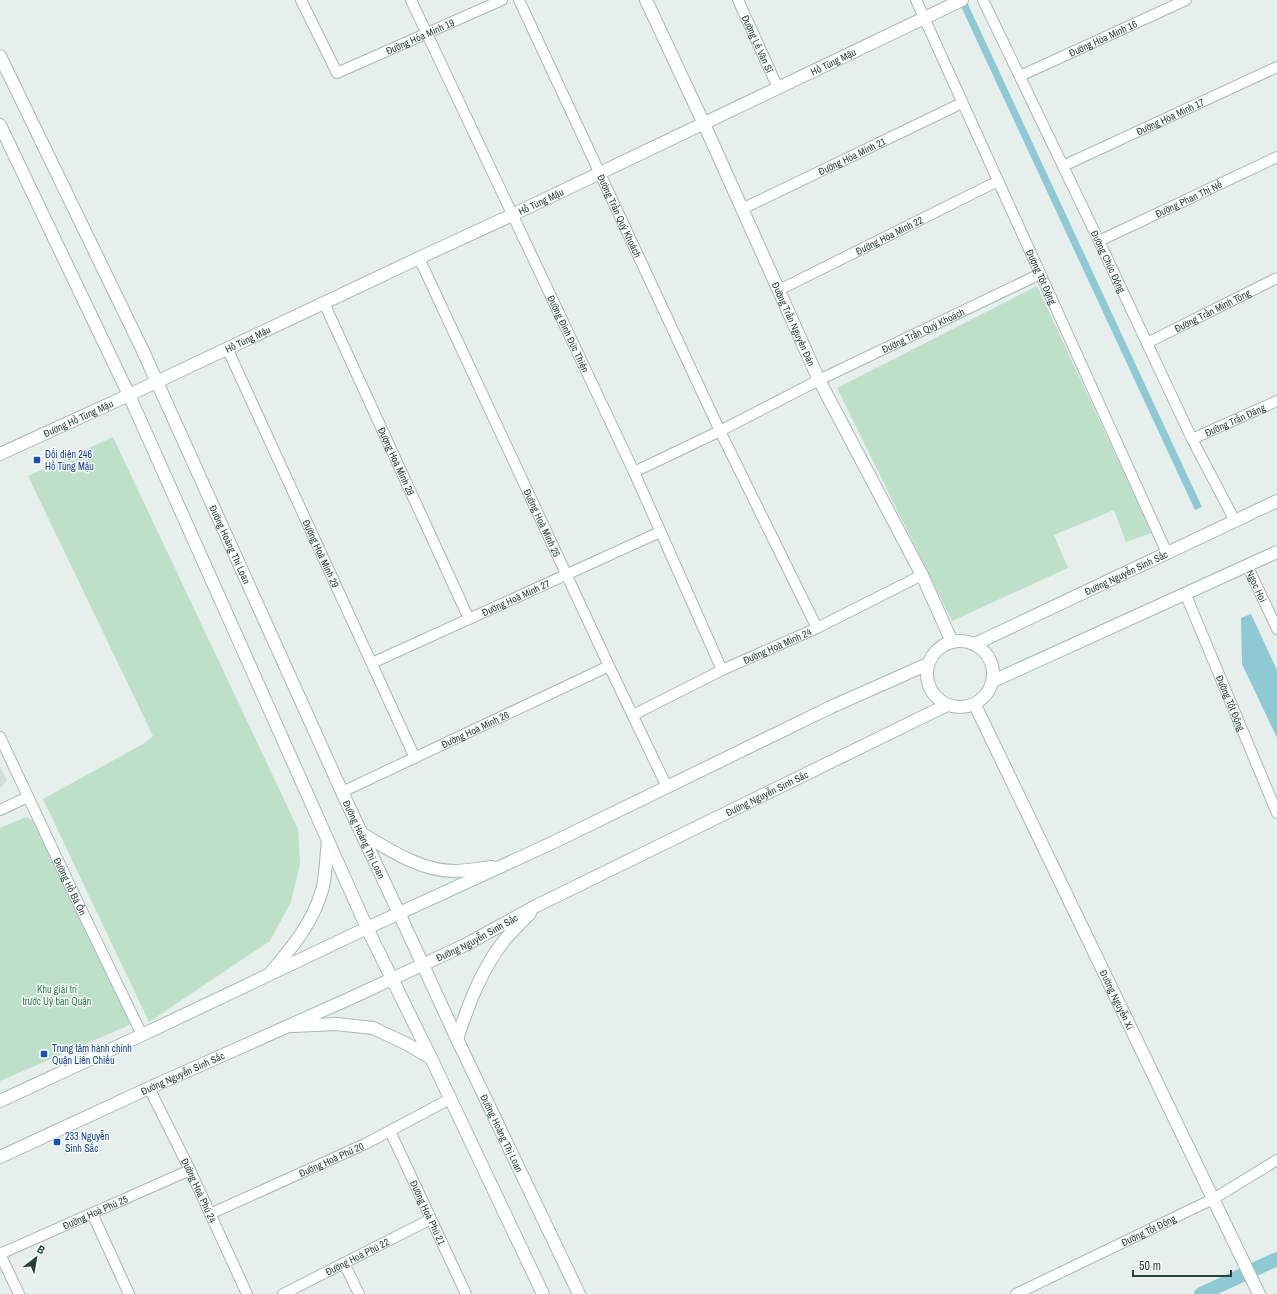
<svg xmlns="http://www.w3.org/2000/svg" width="1277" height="1294" font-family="'Archivo Narrow',sans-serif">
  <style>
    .built { fill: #d4dfda }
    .green { fill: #bfe0c8 }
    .water { fill: #8ec9d4 }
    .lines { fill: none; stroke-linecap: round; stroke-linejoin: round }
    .canal { stroke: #8ec9d4; stroke-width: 14 }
    .minor-casing { stroke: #a8b8b2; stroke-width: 12 }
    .tertiary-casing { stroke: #a8b8b2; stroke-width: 14 }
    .secondary-casing { stroke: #a4bbb3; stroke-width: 14 }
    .minor { stroke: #fff; stroke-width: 10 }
    .tertiary { stroke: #fff; stroke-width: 12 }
    .secondary { stroke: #fff; stroke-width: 12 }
    .transit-dot { fill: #1a4fb4; stroke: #f7fbf9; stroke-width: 1.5 }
    .labels { text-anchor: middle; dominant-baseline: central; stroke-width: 3; stroke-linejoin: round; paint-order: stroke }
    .street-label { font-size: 10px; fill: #24423a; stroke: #f7fbf9 }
    .transit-label { font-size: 10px; fill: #164399; stroke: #f7fbf9; text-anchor: start }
    .park-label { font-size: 10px; fill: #2d7a4b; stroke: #f7fbf9 }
  </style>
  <rect width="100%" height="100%" fill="#e6efeb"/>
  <path class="built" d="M0 766 7 780 0 789Z"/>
  <path class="green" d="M1037 286 1152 533 1126 542 1114 510 1054 535 1068 568 952 621 837 388Z
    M113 437 298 829 300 864 291 902 270 941 149 1022 43 799 143 744 153 736 28 476Z
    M26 817 35 822 131 1022 127 1026 0 1081V828Z"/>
  <path class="water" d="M958 0H966L1202 507 1195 510Z
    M1251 614 1277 670V738L1242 664 1241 618Z"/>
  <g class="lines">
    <path class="canal" d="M1201 1294 1277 1259"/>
    <g class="minor-casing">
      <g id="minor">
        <path id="s1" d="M301 0 337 73 502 0"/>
        <path id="s2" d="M411 0 634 472 722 670"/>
        <path id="s3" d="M519 0 720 431 817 628"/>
        <path id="s4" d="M738 0 778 88"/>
        <path id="s5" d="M916 0 1167 553"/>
        <path id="s6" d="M983 0 1099 241 1192 439 1235 521"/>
        <path id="s7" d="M1020 76 1186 0"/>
        <path id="s8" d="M1063 166 1277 67"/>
        <path id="s9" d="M742 209 962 103"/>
        <path id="s10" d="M1099 241 1277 157"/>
        <path id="s11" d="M419 258 609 666 667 787"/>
        <path id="s12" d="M779 290 998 181"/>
        <path id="s13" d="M324 303 469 619"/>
        <path id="s14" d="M1147 343 1277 278"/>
        <path id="s15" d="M227 348 415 758"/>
        <path id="s16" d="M1192 439 1277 401"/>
        <path id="s17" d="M634 472 720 431 819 380 1040 274"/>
        <path id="s18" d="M1247 565 1277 629"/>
        <path id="s19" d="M1185 593 1277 813"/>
        <path id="s20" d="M372 663 660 532"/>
        <path id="s21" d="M633 715 722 670 817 628 922 575"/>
        <path id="s22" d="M0 737 71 888 142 1035"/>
        <path id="s23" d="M342 792 609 666"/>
        <path d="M0 810 28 797"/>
        <path id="s24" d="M149 1088 190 1170 247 1294"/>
        <path id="s25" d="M390 1131 466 1294"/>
        <path d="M92 1213 129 1294"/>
        <path id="s26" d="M210 1214 365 1144 450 1099"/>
        <path id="s27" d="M0 1254 190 1170"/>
        <path d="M0 1254 19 1294"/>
        <path d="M344 1263 359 1294"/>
        <path id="s28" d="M283 1294 431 1219"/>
        <path id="s29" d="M1016 1294 1213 1199 1277 1160"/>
      </g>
    </g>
    <g class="tertiary-casing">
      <g id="tertiary">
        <path id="s30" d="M646 0 704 124 819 380 922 575 952 642"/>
        <path id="s31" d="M0 56 143 351 342 792 399 913"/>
        <path d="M0 125 129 395 367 928"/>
        <path id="s32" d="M0 454 129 395 419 258 512 215 962 0"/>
        <path id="s33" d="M975 705 1259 1294"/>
      </g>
    </g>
    <g class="secondary-casing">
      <g id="secondary">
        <circle cx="960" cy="674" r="33"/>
        <path id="s34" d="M975 644 1277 501"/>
        <path d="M993 681 1277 552"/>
        <path d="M361 833C390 850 420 871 455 871 467 871 480 868 492 867"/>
        <path id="s35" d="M399 913 457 1039 579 1294"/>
        <path d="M367 928 431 1058 543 1294"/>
        <path d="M272 971C294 945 314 921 323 887 326 873 326 856 328 841"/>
        <path d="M293 1026 336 1024 373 1028 405 1043 431 1058"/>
        <path d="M457 1039C468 1006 481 970 503 942 511 932 521 923 530 913"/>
        <path d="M0 1101 142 1035 367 928 554 842 831 707 928 664"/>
        <path id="s36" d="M0 1157 149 1088 351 998 465 945 536 906 947 705"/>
      </g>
    </g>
    <use href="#minor" class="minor"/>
    <use href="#tertiary" class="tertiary"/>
    <use href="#secondary" class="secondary"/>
  </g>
  <g class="transit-dot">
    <rect x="33" y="456" width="8" height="8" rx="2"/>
    <rect x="40" y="1050" width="8" height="8" rx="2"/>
    <rect x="53" y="1138" width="8" height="8" rx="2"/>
  </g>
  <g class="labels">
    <g class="street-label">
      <text stroke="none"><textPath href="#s1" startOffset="172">Đường Hòa Minh 19</textPath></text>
      <text stroke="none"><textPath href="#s7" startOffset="91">Đường Hòa Minh 16</textPath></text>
      <text stroke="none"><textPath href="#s4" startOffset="48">Đường Lê Văn Sĩ</textPath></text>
      <text stroke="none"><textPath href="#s32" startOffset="921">Hồ Tùng Mậu</textPath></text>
      <text stroke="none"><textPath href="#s8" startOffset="118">Đường Hòa Minh 17</textPath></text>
      <text stroke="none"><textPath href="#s9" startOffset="122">Đường Hòa Minh 21</textPath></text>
      <text stroke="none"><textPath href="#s10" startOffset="99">Đường Phan Thị Nể</textPath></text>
      <text stroke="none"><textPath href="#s32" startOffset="597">Hồ Tùng Mậu</textPath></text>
      <text stroke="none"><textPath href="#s3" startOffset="238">Đường Trần Quý Khoách</textPath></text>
      <text stroke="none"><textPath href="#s12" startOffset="123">Đường Hòa Minh 22</textPath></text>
      <text stroke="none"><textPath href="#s6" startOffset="290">Đường Chúc Động</textPath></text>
      <text stroke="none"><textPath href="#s5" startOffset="304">Đường Tốt Động</textPath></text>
      <text stroke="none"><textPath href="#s14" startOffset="73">Đường Trần Minh Tông</textPath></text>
      <text stroke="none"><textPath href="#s30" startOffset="356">Đường Trần Nguyên Đán</textPath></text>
      <text stroke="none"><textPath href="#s17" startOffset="322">Đường Trần Quý Khoách</textPath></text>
      <text stroke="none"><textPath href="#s2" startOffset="369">Đường Đinh Đức Thiện</textPath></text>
      <text stroke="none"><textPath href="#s32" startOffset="273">Hồ Tùng Mậu</textPath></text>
      <text stroke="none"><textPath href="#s32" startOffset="86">Đường Hồ Tùng Mậu</textPath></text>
      <text stroke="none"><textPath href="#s16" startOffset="47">Đường Trần Đăng</textPath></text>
      <text stroke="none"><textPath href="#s13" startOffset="174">Đường Hoà Minh 28</textPath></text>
      <text stroke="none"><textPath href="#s11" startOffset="292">Đường Hoà Minh 25</textPath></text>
      <text stroke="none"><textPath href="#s31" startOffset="540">Đường Hoàng Thị Loan</textPath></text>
      <text stroke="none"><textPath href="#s15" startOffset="226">Đường Hoà Minh 29</textPath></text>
      <text stroke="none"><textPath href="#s34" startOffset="167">Đường Nguyễn Sinh Sắc</textPath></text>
      <text stroke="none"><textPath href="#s18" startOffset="23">Ngoc Hoi</textPath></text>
      <text stroke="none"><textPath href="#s20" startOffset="158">Đường Hoà Minh 27</textPath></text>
      <text stroke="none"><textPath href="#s21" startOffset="160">Đường Hoà Minh 24</textPath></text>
      <text stroke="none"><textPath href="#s19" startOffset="119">Đường Tốt Động</textPath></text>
      <text stroke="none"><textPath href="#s23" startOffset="147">Đường Hoà Minh 26</textPath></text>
      <text stroke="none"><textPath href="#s36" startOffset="849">Đường Nguyễn Sinh Sắc</textPath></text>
      <text stroke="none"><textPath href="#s31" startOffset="864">Đường Hoàng Thị Loan</textPath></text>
      <text stroke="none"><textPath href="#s22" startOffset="165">Đường Hồ Bá Ôn</textPath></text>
      <text stroke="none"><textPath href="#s36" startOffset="525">Đường Nguyễn Sinh Sắc</textPath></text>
      <text stroke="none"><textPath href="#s33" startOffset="327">Đường Nguyễn Xí</textPath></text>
      <text stroke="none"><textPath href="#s36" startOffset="201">Đường Nguyễn Sinh Sắc</textPath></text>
      <text stroke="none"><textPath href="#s35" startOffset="243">Đường Hoàng Thị Loan</textPath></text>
      <text stroke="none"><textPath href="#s26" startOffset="133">Đường Hoà Phú 20</textPath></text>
      <text stroke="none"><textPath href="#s24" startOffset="114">Đường Hoà Phú 24</textPath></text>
      <text stroke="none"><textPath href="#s27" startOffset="104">Đường Hoà Phú 25</textPath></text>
      <text stroke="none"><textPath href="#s25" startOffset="90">Đường Hoà Phú 21</textPath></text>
      <text stroke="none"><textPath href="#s29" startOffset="147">Đường Tốt Động</textPath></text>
      <text stroke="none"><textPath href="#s28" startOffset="83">Đường Hoà Phú 22</textPath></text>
    </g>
    <g class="transit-label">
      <text x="45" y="454">Đối diện 246<tspan x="45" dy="12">Hồ Tùng Mậu</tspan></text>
      <text x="52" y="1048">Trung tâm hành chính<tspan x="52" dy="12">Quận Liên Chiểu</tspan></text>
      <text x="65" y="1136">233 Nguyễn<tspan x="65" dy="12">Sinh Sắc</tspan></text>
    </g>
    <g class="park-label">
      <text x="57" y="989">Khu giải trí<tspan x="57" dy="12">trước Uỷ ban Quận</tspan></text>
    </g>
  </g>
  <g transform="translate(36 1258) rotate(31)" stroke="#f7fbf9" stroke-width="3" paint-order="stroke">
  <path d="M0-3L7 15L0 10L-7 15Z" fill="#24423a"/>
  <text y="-6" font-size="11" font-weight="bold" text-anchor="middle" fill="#24423a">B</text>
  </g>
  <path d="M1133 1270v6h98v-6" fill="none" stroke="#24423a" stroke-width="2"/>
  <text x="1139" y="1270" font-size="12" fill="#24423a" stroke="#f7fbf9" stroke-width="3" paint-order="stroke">50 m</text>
</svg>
